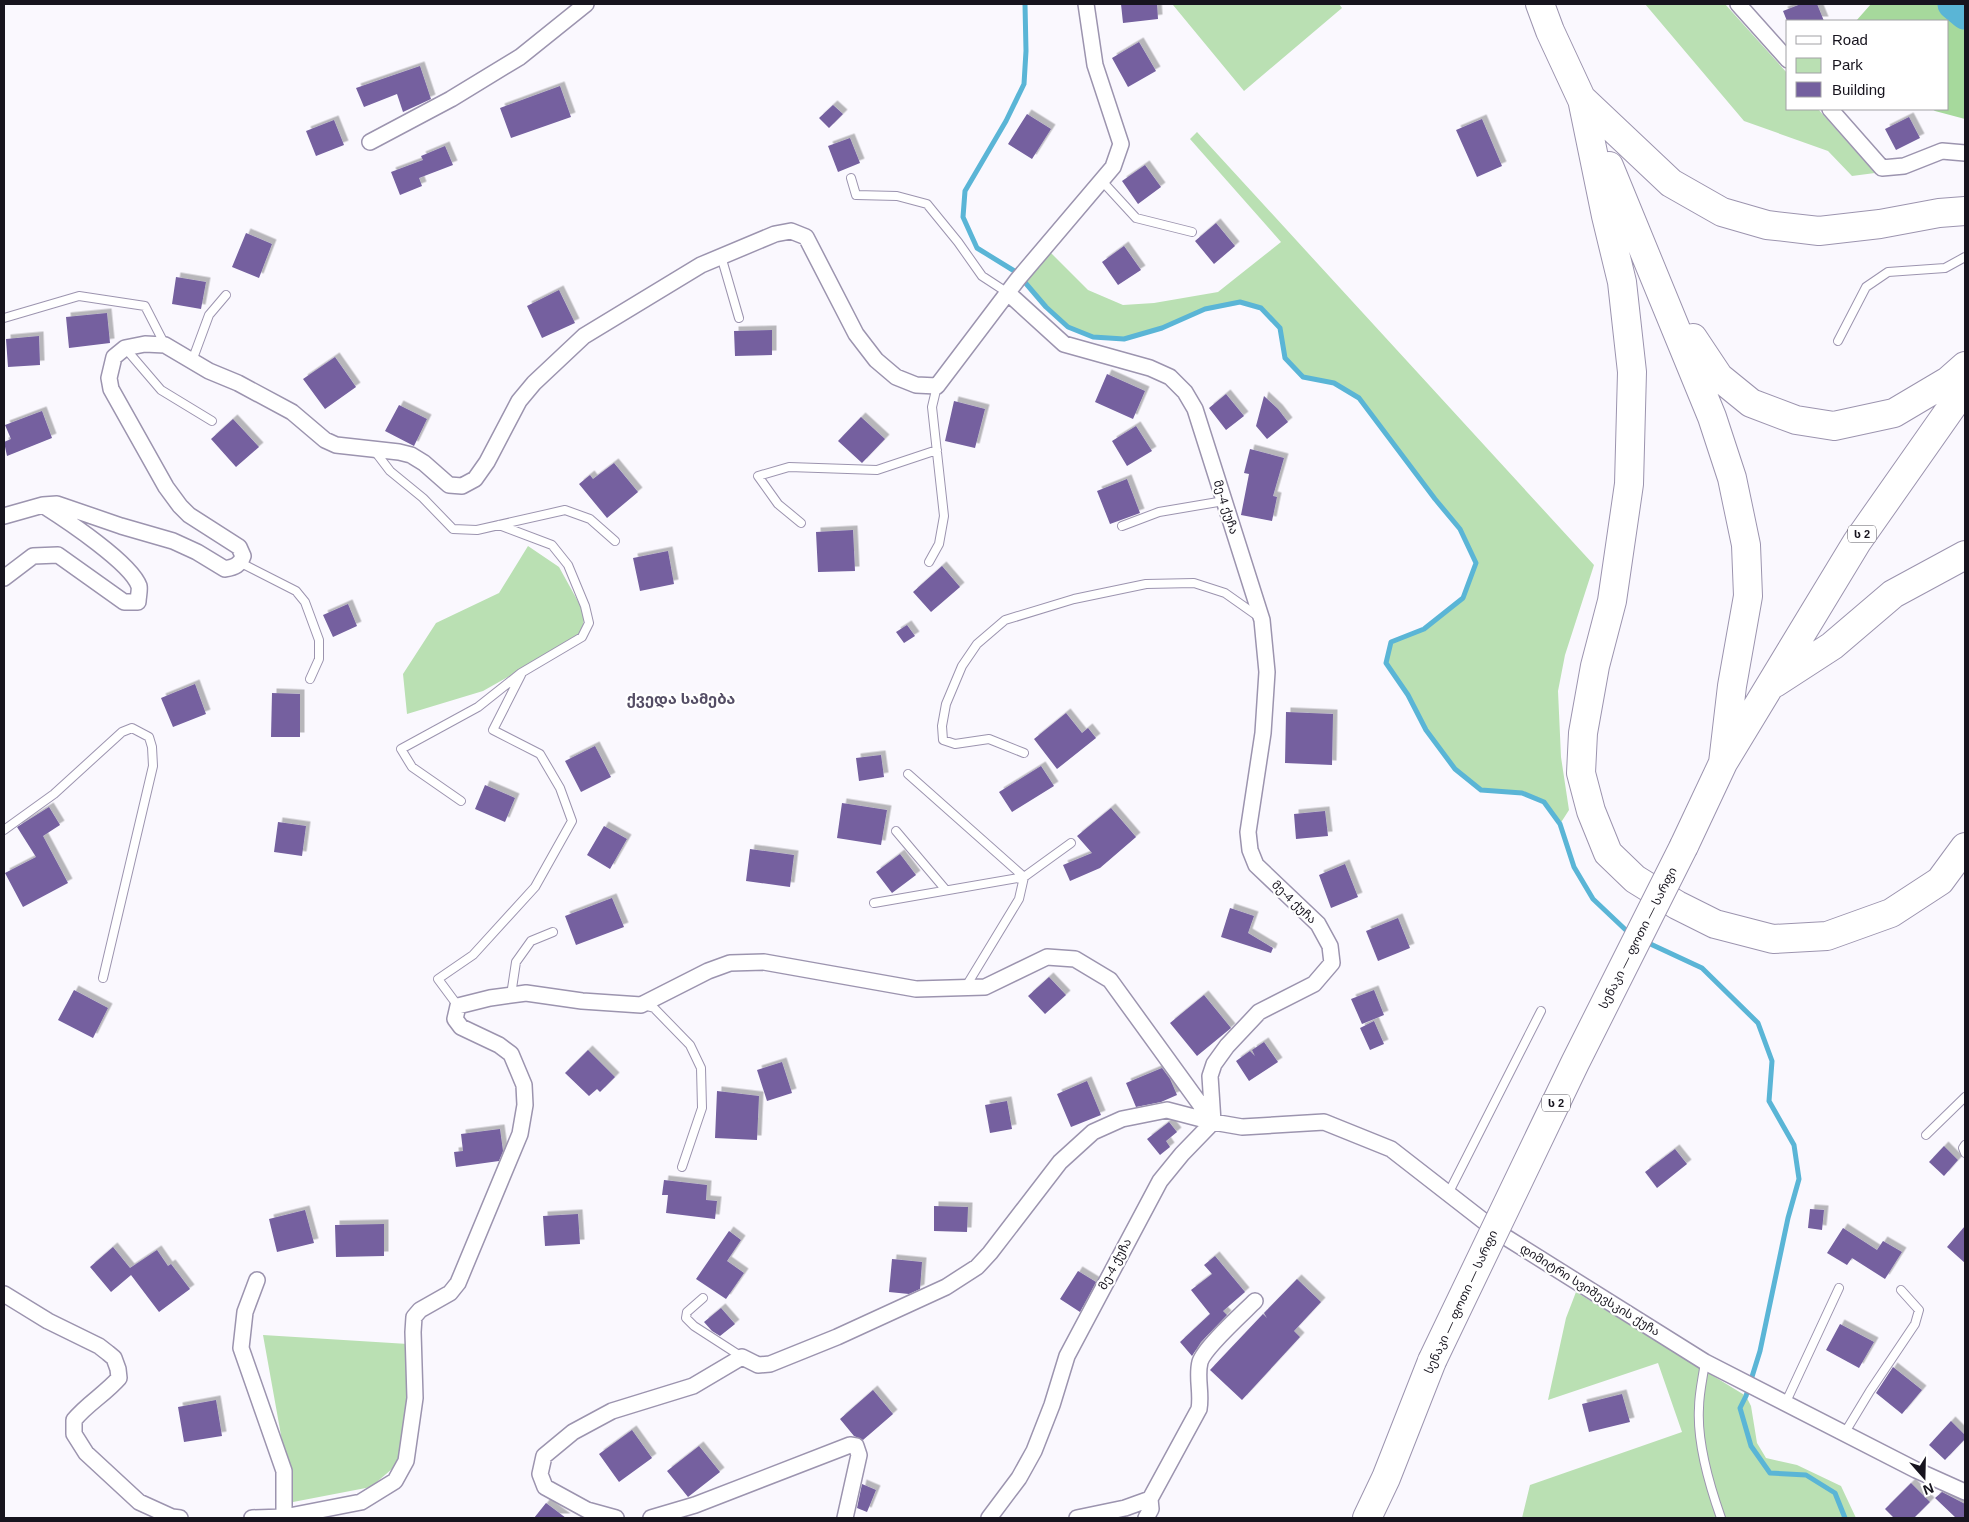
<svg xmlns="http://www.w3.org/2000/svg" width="1969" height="1522" font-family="Arial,'Noto Sans Georgian',sans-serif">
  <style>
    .green { fill: #bae0b3 }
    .forest { fill: #a6d99c }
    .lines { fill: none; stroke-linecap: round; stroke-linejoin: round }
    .stream { stroke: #5ab5d6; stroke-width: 5 }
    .river { stroke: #5ab5d6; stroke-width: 31 }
    .building { fill: #74609f; filter: url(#shadow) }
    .lane-casing { stroke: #9c94af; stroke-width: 10 }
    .street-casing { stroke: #9c94af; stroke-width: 18 }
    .highway-casing { stroke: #9c94af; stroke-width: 30 }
    .lane { stroke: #fff; stroke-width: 8 }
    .street { stroke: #fff; stroke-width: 15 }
    .highway { stroke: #fff; stroke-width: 28 }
    .highway-bridge-casing { stroke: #9c94af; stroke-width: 30; stroke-linecap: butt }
    .highway-bridge { stroke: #fff; stroke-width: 28 }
    .labels { text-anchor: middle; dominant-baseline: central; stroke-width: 4.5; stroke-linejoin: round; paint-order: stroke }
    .shield { fill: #fff; stroke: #5d5a62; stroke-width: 1 }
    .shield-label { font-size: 11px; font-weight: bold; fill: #17141e }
    .street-label { font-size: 12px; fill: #17141e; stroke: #fff }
    .quarter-label { font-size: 15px; font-weight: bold; fill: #544d65; stroke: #fff }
  </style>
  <defs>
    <filter id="shadow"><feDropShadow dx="4.5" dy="-4.5" stdDeviation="0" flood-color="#0004"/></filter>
  </defs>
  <rect width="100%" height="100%" fill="#faf8fe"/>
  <path class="green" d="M1175 4H1339L1342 8 1244 91 1173 5Z
    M1645 4H1725L1788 74V109H1818L1875 173 1852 176 1828 151 1744 121Z
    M1197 132 1594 565 1565 655 1558 691 1561 757 1569 810 1560 824 1544 802 1522 793 1481 790 1455 769 1426 730 1408 695 1386 663 1391 642 1424 629 1463 598 1476 563 1460 529 1435 499 1359 398 1334 383 1303 377 1285 358 1280 328 1261 308 1239 302 1205 309 1162 328 1124 339 1093 337 1068 327 1023 281 1050 252 1088 290 1123 305 1154 303 1218 292 1281 242 1190 139Z
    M528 546 559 567 585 614 581 636 483 691 407 714 403 674 436 623 499 593Z
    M1576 1292 1746 1396 1751 1406 1757 1443 1766 1458 1797 1465 1841 1486 1856 1518H1522L1530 1485 1682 1432 1658 1363 1548 1400 1566 1318Z
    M263 1335 408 1344 411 1392 400 1462 371 1487 293 1502Z"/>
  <path class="forest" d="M1871 4H1965V119L1935 111 1932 109H1948V21H1856Z"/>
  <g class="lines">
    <path class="stream" d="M1025 4 1026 51 1024 84 1006 121 965 191 963 217 977 248 1016 272 1046 307 1068 327 1093 337 1124 339 1162 328 1205 309 1240 302 1261 308 1280 328 1285 358 1303 377 1334 383 1359 398 1435 499 1460 529 1476 563 1463 598 1424 629 1391 642 1386 663 1408 695 1426 730 1455 769 1481 790 1522 793 1544 802 1560 824 1574 867 1593 899 1630 934
      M1644 941 1702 968 1758 1023 1772 1061 1769 1101 1794 1145 1799 1179 1788 1218 1760 1351 1746 1396 1740 1408 1751 1446 1770 1473 1806 1475 1835 1493 1845 1518"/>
    <path class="river" d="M1953 4 1965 14"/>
  </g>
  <path class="building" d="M1121 4H1157L1158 19 1123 23Z
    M1801 4H1817L1824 21H1787L1783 11Z
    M1139 42 1156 71 1128 87 1112 58Z
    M420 66 431 99 403 112 397 94 364 107 356 88Z
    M560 86 571 117 511 138 500 108Z
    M833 105 843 114 829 128 819 118Z
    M1027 114 1051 129 1032 159 1008 144Z
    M1909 117 1920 138 1896 150 1885 129Z
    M1482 119 1502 166 1477 177 1456 130Z
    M334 120 344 145 316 156 306 131Z
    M850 138 860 163 838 172 828 146Z
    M445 146 453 165 419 178 422 186 400 195 391 172 423 160 421 156Z
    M1145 165 1161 187 1138 204 1122 181Z
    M1216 223 1235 246 1214 264 1195 241Z
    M246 233 272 244 259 278 232 267Z
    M1124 246 1141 270 1118 285 1102 262Z
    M176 277 206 282 201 309 172 304Z
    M559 290 575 323 542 338 527 306Z
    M107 313 110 343 69 348 66 317Z
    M772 330V355L735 356 734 331Z
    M39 336 40 365 8 367 6 339Z
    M335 357 356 387 325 409 303 379Z
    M1107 374 1145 391 1133 419 1095 402Z
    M1226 394 1244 416 1226 430 1209 408Z
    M1264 396 1278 409 1288 422 1267 439 1256 426Z
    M954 401 985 409 975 448 945 441Z
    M399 405 427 419 414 446 385 431Z
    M42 411 52 438 7 456 4 442 11 439 5 425Z
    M861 417 885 439 862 463 838 441Z
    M233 419 259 447 236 467 211 439Z
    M1136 426 1152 451 1127 466 1112 441Z
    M1250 449 1284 458 1273 496 1277 497 1272 521 1241 515 1249 474 1244 473Z
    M614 463 638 492 607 518 579 484 590 475 593 479Z
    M1127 479 1140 513 1110 524 1097 491Z
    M853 530 855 571 818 572 816 532Z
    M668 551 674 584 640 591 633 558Z
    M942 566 960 587 931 612 913 592Z
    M348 604 357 626 333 637 323 615Z
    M907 625 915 636 904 643 896 632Z
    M195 684 206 714 173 727 161 698Z
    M272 693 300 694V737H271Z
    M1286 712 1333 714 1332 765 1285 763Z
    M1066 713 1082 733 1088 728 1096 738 1057 769 1034 739Z
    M595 746 611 777 581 792 565 761Z
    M881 755 884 777 859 781 856 758Z
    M1041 766 1054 786 1012 812 999 792Z
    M485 785 515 798 505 822 475 809Z
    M842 803 887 810 881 845 837 838Z
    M49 807 60 825 43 836 68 883 23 907 5 873 36 857 17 827Z
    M1111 808 1136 837 1100 868 1070 881 1063 865 1092 853 1077 836Z
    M1325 811 1328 836 1296 839 1294 814Z
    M278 822 306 826 302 856 274 852Z
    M604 826 627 839 610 869 587 855Z
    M750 849 794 855 790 887 746 881Z
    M900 854 916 875 892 893 876 872Z
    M1345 864 1358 897 1331 908 1319 875Z
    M612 898 624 927 576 945 565 916Z
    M1230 908 1254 916 1248 933 1273 948 1271 953 1221 937Z
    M1398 918 1410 948 1378 961 1366 931Z
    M1049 977 1066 995 1045 1014 1028 996Z
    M74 990 108 1008 93 1038 58 1020Z
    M1374 990 1384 1015 1362 1024 1351 999Z
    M1204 995 1231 1028 1197 1056 1170 1023Z
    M1374 1021 1384 1044 1370 1050 1360 1028Z
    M1264 1042 1278 1062 1249 1081 1236 1061 1250 1051 1255 1056 1252 1050Z
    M588 1050 615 1077 600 1092 597 1089 589 1096 565 1073Z
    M782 1062 792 1093 767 1101 757 1070Z
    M1162 1068 1170 1079 1177 1095 1161 1102 1136 1107 1126 1083Z
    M1087 1081 1101 1115 1071 1127 1057 1094Z
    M717 1091 759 1096 757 1140 715 1138Z
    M1007 1101 1012 1129 990 1133 985 1105Z
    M1169 1122 1177 1132 1166 1141 1170 1147 1160 1155 1147 1139Z
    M500 1129 503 1151 499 1161 456 1167 454 1152 463 1151 461 1134Z
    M1944 1146 1958 1160 1944 1176 1929 1162Z
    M1675 1149 1687 1164 1657 1188 1645 1172Z
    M664 1180 707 1185 706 1200 717 1201 715 1219 666 1213 668 1195H662Z
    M934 1206 968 1207 967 1232 934 1231Z
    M1810 1209 1824 1210 1822 1230 1808 1228Z
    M305 1210 314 1243 277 1252 269 1219Z
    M578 1214 580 1244 545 1246 543 1216Z
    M384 1224V1256L336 1257 335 1225Z
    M1965 1226V1263L1947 1247Z
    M1843 1228 1877 1250 1883 1241 1902 1252 1885 1279 1852 1258 1847 1265 1827 1253Z
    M729 1231 741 1240 727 1261 744 1273 726 1299 696 1279Z
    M113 1247 130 1268 157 1250 168 1266 171 1264 190 1289 159 1312 131 1275 111 1292 90 1267Z
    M1215 1256 1245 1292 1223 1311 1227 1315 1201 1342 1192 1356 1180 1342 1210 1314 1191 1290 1212 1274 1204 1265Z
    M892 1259 922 1262 920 1289 909 1294 889 1292Z
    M1078 1271 1096 1282 1080 1312 1060 1299Z
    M1297 1279 1321 1302 1294 1331 1300 1337 1242 1400 1210 1370 1263 1314 1267 1318 1264 1313Z
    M721 1308 735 1324 720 1336 712 1331 704 1322Z
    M1840 1324 1874 1342 1859 1368 1826 1350Z
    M1893 1367 1922 1390 1902 1414 1876 1393Z
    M873 1390 893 1414 863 1440 854 1436 840 1419Z
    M1622 1394 1630 1422 1589 1432 1582 1404Z
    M216 1400 222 1436 184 1442 178 1407Z
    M1951 1421 1965 1435V1439L1945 1460 1929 1445Z
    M632 1430 652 1458 619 1482 599 1454Z
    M699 1446 720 1472 688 1497 667 1471Z
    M1911 1483 1930 1502 1914 1518H1894L1885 1509Z
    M862 1484 876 1490 867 1512 857 1508Z
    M1942 1492 1965 1504V1518H1956L1935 1498Z
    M546 1503 566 1518H534Z"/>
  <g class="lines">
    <g class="lane-casing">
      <path id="lane" d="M851 178 856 195 897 196 927 204 958 242 982 276 1008 293
        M1102 181 1136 218 1192 232
        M721 256 739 318
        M4 318 79 296 145 306 165 345
        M1838 341 1866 287 1888 272 1945 268 1965 257
        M125 348 161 390 212 421
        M192 361 209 315 226 295
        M374 450 390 471 423 498 453 529 477 530 565 510 590 519 615 541
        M801 523 778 504 758 476 789 467 877 470 937 450
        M1122 526 1159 512 1224 501
        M929 562 939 544 944 516 932 407 937 386
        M241 563 296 591 305 602 319 640V659L310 679
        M1024 753 989 739 955 744 943 740 942 726 946 704 962 666 977 644 1005 620 1074 599 1146 584 1194 583 1225 593 1259 617
        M908 774 1024 877 1071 843
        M461 801 412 767 401 749 478 707 521 673 582 637 589 623 585 606 568 565 552 545 499 525
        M4 830 54 794 122 732 132 728 149 737 152 747 153 766 103 978
        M896 831 945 889
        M874 903 1024 877 1019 899 965 988
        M511 995 516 962 531 941 553 932
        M643 1005 654 1008 690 1045 701 1068 702 1108 682 1167
        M458 1006 438 979 473 955 535 887 572 821 560 788 540 754 493 730 521 675
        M1926 1135 1965 1097
        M1965 1145 1963 1148 1965 1153
        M1448 1194 1541 1011
        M703 1298 687 1312 686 1318 694 1326 742 1357
        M1705 1362C1703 1377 1699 1393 1699 1408 1697 1441 1710 1487 1721 1518
        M1785 1404 1839 1288
        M1844 1434 1870 1391 1915 1324 1919 1310 1901 1290"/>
    </g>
    <g class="street-casing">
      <path id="street" d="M1738 4 1788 60
        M1830 109 1882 168 1904 166 1942 151 1965 153
        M370 142 451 99 520 57 586 4
        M4 516 43 505 57 504 121 526 173 541 197 552 225 569C235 567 240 565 243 556L239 547 189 515 180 506 166 487 111 389 109 378 114 357 125 348 145 344 165 345 209 371 238 383 292 412 325 440 336 445 399 452 411 455 424 463 449 485 462 486 475 479 487 462 519 401 534 383 584 336 701 265 775 234 791 231 806 237 856 334 876 360 896 377 916 385 937 386 1018 279 1113 167 1121 144 1095 65 1086 4
        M4 578 33 556 58 555 124 602H138C138 597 140 590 139 586 131 563 66 520 44 506
        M257 1280 245 1312 241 1348 284 1471V1517
        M4 1294 48 1321 99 1346 108 1353 114 1358 118 1369 119 1378C105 1394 87 1404 74 1420V1434L86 1453 139 1502 172 1517 180 1518
        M1150 1499 1199 1409C1202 1393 1196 1377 1200 1362 1204 1348 1243 1313 1255 1301
        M252 1518 284 1517 361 1502 395 1481 406 1461 415 1398 413 1332 414 1317 420 1310 450 1293 458 1283 520 1134 525 1105 524 1085 511 1054 499 1045 461 1027 455 1019 458 1006 490 998 526 993 582 1001 641 1005 708 971 730 963 764 962 916 989 985 987 1047 957 1075 959 1110 980 1213 1122
        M616 1518 587 1510 545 1487 540 1474 544 1456 573 1432 612 1411 693 1386 742 1357 758 1365 770 1364 837 1337 946 1287 977 1267 990 1253 1060 1162 1093 1132 1122 1119 1167 1110 1213 1122 1242 1127 1324 1122 1391 1149 1499 1233 1705 1362 1916 1470 1965 1492
        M651 1518 695 1505 850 1445 856 1446 859 1455 845 1518
        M989 1518 1019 1478 1034 1451 1052 1405 1067 1356 1160 1181 1182 1154 1213 1122 1210 1076 1214 1064 1227 1046 1259 1012 1314 984 1332 963 1330 946 1318 924 1256 865 1250 850 1248 832 1263 733 1267 672 1262 620 1195 409 1185 392 1170 377 1150 368 1064 344 1008 293
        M1077 1518 1125 1508 1150 1499 1151 1509 1146 1518"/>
    </g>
    <g class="highway-casing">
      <path id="highway" d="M1540 4 1550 31 1589 115
        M1582 99 1606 216 1622 282 1632 372 1629 484 1612 601 1595 666 1583 733 1581 773 1591 811 1608 853 1635 879 1677 905 1715 924 1773 939 1827 936 1891 913 1940 881 1965 847
        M1582 99 1671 183 1722 212 1767 225 1819 231 1880 224 1939 213 1965 211
        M1609 166 1712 417 1732 478 1746 545 1748 596 1732 686 1723 763
        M1693 338 1719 377 1751 403 1796 420 1834 426 1894 413 1948 381 1965 366
        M1775 683 1832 646 1893 594 1965 555
        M1684 846 1723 763 1857 542 1965 388
        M1367 1518 1386 1478 1432 1361"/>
    </g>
    <use href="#lane" class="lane"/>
    <use href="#street" class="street"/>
    <use href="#highway" class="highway"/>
    <g class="highway-bridge-casing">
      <path id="highway-bridge" d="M1432 1361 1575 1063 1684 846"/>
    </g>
    <use href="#highway-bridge" class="highway-bridge"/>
  </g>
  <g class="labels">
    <g class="shield">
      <rect x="1848" y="525.5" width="28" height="17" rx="4"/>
      <rect x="1542" y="1094.5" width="28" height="17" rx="4"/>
    </g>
    <g class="shield-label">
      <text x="1862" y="534">ს 2</text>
      <text x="1556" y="1103">ს 2</text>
    </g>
    <g class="street-label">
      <text transform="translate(1226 507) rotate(72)">მე-4 ქუჩა</text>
      <text transform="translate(1294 902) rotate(44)">მე-4 ქუჩა</text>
      <text transform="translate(1638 938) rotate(-63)">სენაკი — ფოთი — სარფი</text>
      <text transform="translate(1115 1264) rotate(-62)">მე-4 ქუჩა</text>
      <text transform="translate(1590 1290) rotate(32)">დიმიტრი სვიშევსკის ქუჩა</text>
      <text transform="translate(1461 1302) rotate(-65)">სენაკი — ფოთი — სარფი</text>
    </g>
    <g class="quarter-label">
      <text x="681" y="698">ქვედა სამება</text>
    </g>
  </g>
  <rect width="1969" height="1522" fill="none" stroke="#17141e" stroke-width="10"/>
  <rect x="1786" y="20" width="162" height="90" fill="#ffffff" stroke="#a2a1a5"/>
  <rect x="1796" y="36" width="25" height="8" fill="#ffffff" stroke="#a2a1a5"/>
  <text x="1832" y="45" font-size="15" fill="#17141e">Road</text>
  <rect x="1796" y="58" width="25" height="15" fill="#bae0b3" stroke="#a2a1a5"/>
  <text x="1832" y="70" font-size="15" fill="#17141e">Park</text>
  <rect x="1796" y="82" width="25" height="15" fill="#74609f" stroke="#a2a1a5"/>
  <text x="1832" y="95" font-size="15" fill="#17141e">Building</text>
  <g transform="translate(1924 1477) rotate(160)" stroke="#ffffff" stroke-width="4" paint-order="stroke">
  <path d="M0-4L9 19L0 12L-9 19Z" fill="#17141e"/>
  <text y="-8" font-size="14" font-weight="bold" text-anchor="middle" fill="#17141e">N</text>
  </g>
</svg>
